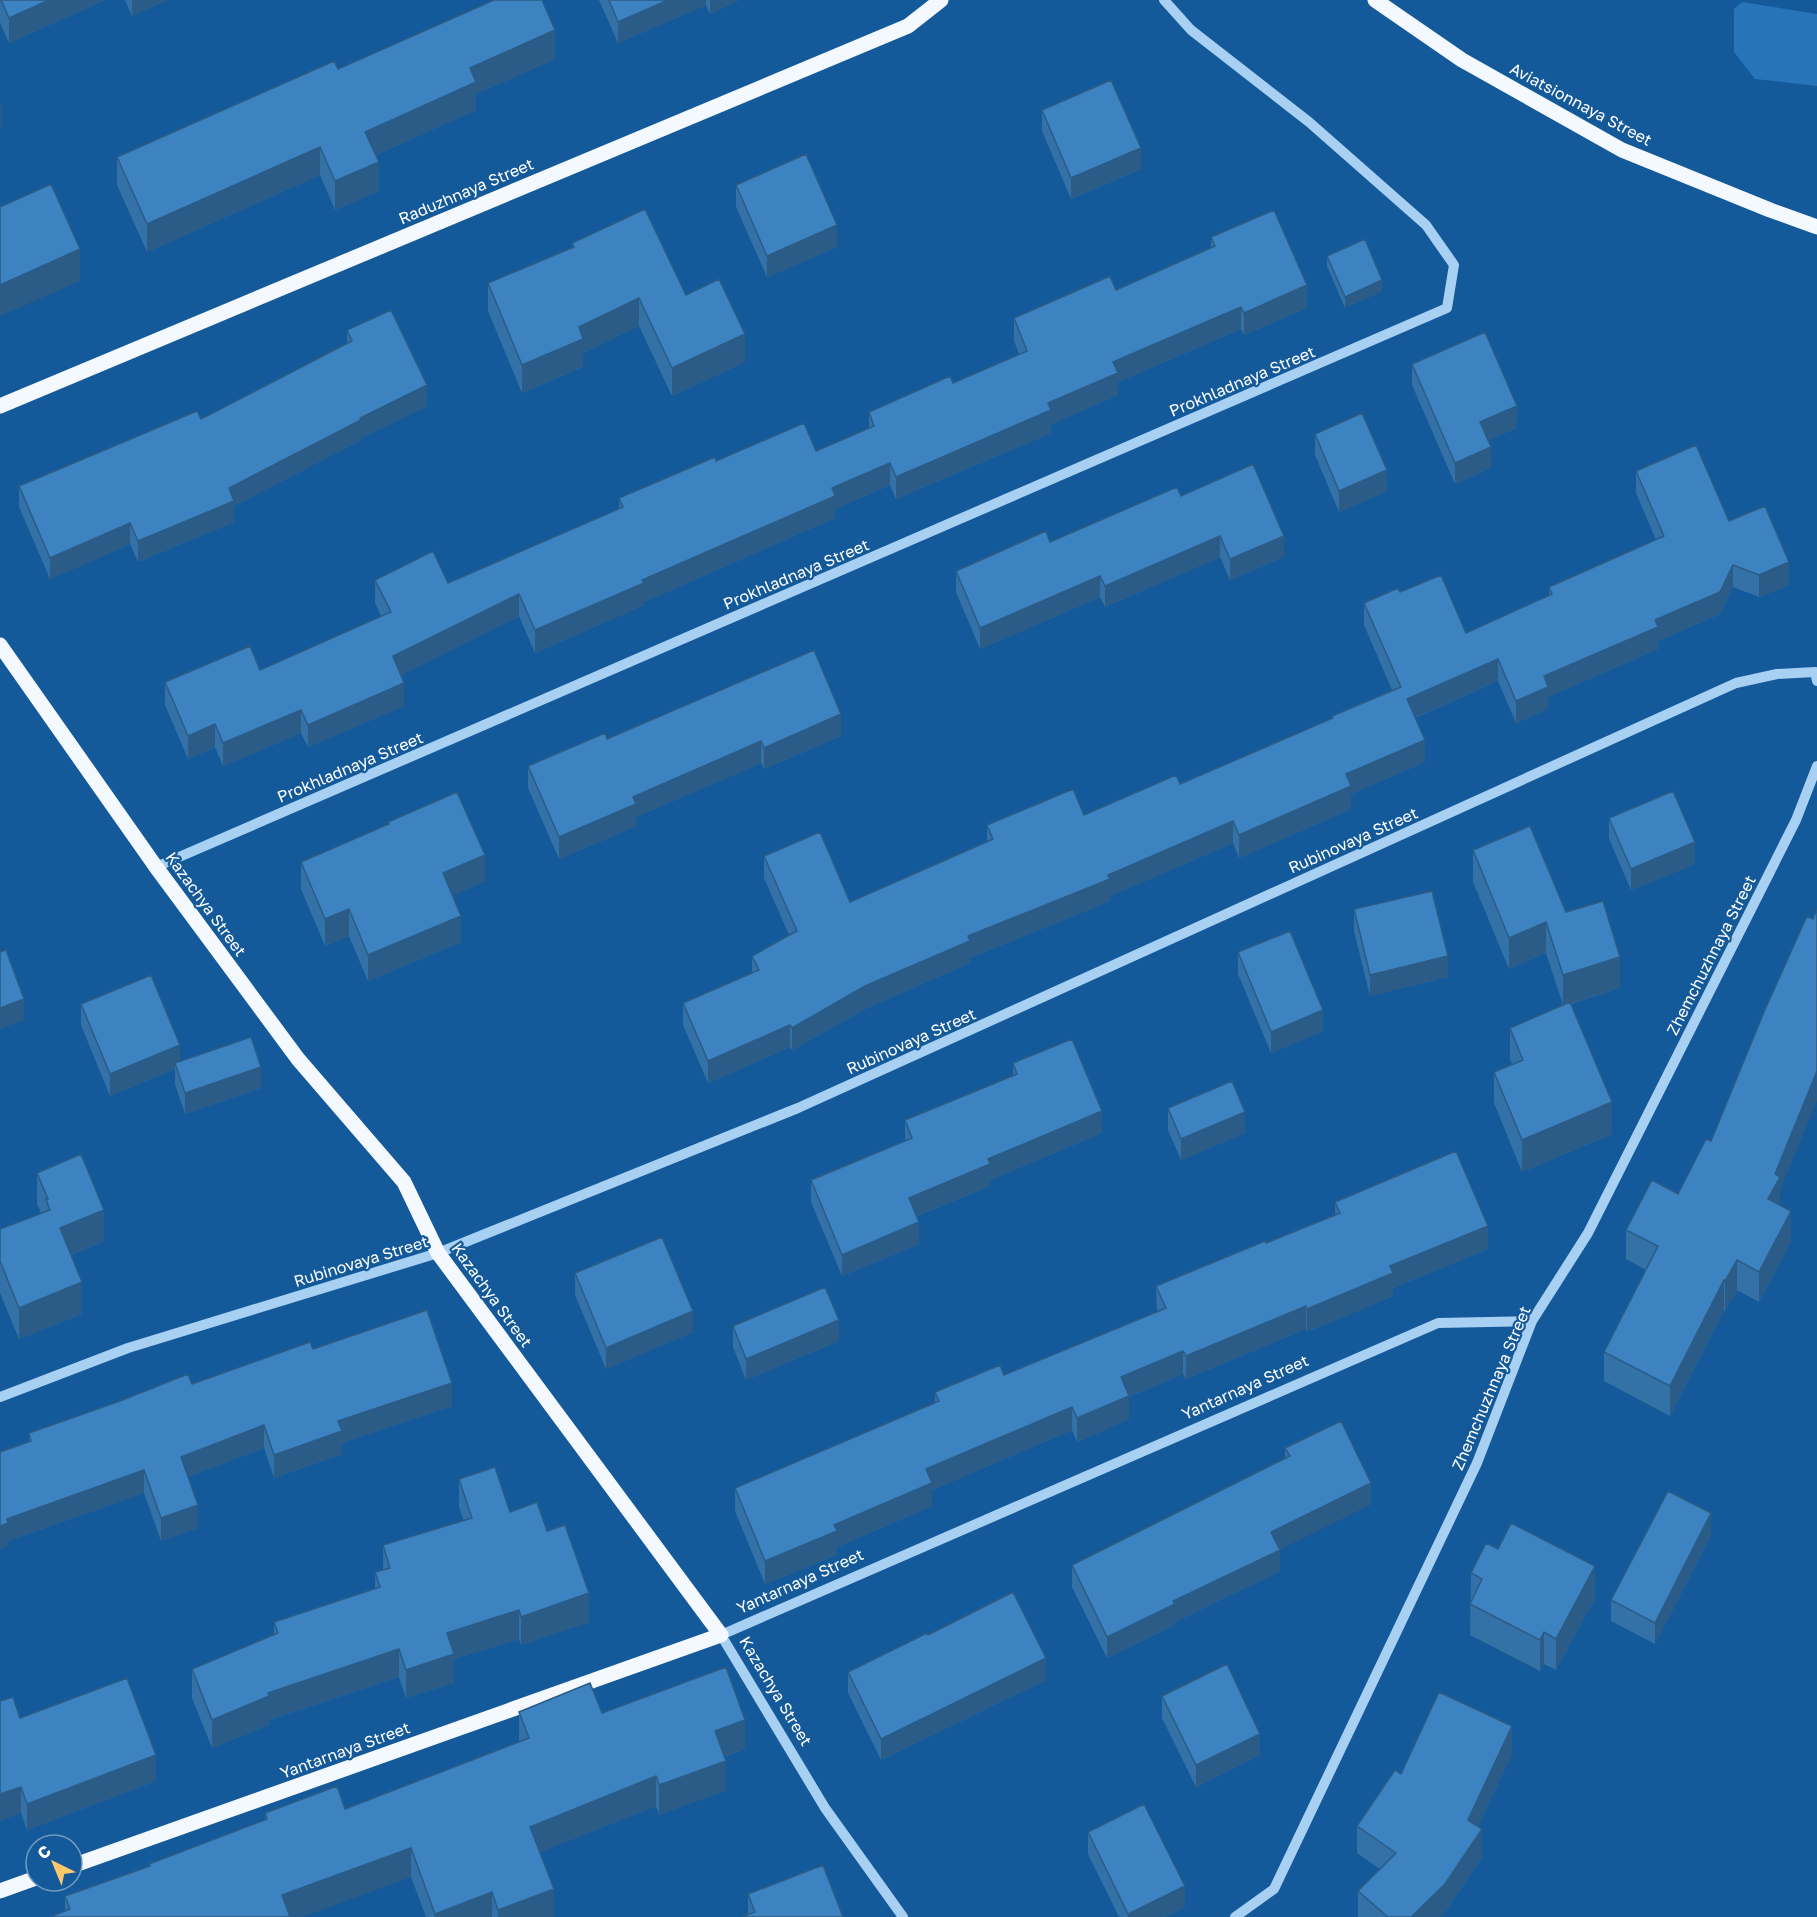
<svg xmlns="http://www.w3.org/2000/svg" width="1817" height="1917" font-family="'Golos Text',sans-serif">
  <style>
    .green { fill: #2774b8 }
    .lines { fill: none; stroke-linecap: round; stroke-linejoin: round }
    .minor { stroke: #a8d0f3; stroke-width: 10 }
    .major { stroke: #f4f9ff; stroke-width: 15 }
    .wall { fill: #3471a6 }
    .shaded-wall { fill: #2b5c87 }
    .building { fill: #3d83c1; stroke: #2b5c87; stroke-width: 1.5 }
    .labels { text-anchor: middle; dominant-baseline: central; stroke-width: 4.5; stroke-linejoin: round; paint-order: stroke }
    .street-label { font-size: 16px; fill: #fff; stroke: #145a9a }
  </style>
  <rect width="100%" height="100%" fill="#145a9a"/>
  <path class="green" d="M1742 2 1817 14V86L1755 79 1734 52V9Z"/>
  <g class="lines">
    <path class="minor" d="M156 867 1447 308 1454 265 1426 225 1309 122 1191 30 1164 0
      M0 1397 128 1348 438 1253 798 1108 1736 683 1777 674 1815 672 1817 681
      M903 1917 825 1808 721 1635 1438 1323 1532 1321
      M1235 1917 1274 1889 1477 1463 1532 1321 1588 1233 1796 820 1817 766"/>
    <path class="major" d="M1375 0 1462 60 1622 150 1770 210 1817 227
      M0 406 908 26 941 0
      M0 645 156 867 298 1059 404 1182 438 1253 721 1635 72 1866
      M0 1891 36 1878"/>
  </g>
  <path class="wall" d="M0 0H105L9 43 0 23Z
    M125 0H167L132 16Z
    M599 0H739L710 14 706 5 618 43Z
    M555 59 476 94V110L376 155 379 191 335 210 320 175 147 252 117 185V157L338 69Z
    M1042 110 1141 169 1071 199 1042 131Z
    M736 185 837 247 767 277 736 207Z
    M1211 237 1307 308 1244 335 1241 329 1118 382V395L1051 424V433L896 499 890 485 835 509V518L644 602V605L535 653 519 616 401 675 404 706 308 747 301 733 223 766 215 747 188 759 165 705V682L260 670 381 616 375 603V580L448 583 619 509V498L716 461 816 451 869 428V412L953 383 1019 354 1014 341V318L1116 290 1211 248Z
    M572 243 686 295 745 362 672 396 639 326 583 353V367L522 393 488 311V283L572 247Z
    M1327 256 1382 291 1345 308 1327 266Z
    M347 330 427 406 361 438V440L234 506V522L138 562 130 544 50 579 19 507V486L201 419 347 343Z
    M1412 364 1517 428 1488 440 1491 468 1455 484 1412 385Z
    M1315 434 1387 491 1339 512 1315 455Z
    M1636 471 1729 521 1789 585 1759 597 1733 587 1720 614 1658 641V649L1548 697V709L1516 723 1498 681 1415 718 1425 762 1351 794V809L1239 858 1233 843 1110 896V901L970 958V963L865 1009 792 1050 790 1047 708 1083 683 1025V1003L752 973V956L789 935 764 878V856L850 902 987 842V825L1084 815 1180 784 1332 719V716L1392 690 1364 625V603L1400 592 1466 633 1549 595V587L1656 540 1636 493Z
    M1181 496 1284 557 1230 580 1220 557 1105 607 1100 597 980 649 956 592V571L1050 542Z
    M841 736 764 769 761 763 636 817V826L559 859 528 788V766L607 739Z
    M1609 818 1695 864 1631 890 1609 839Z
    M388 822 485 881 453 895 461 942 368 981 349 936 325 946 301 889V862L388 825Z
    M1473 850 1566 912 1620 988 1571 1004 1612 1134 1522 1172 1494 1103V1072L1512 1064 1510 1059V1028L1563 1005 1546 953 1509 969 1473 882Z
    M1354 909 1448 977 1370 996 1354 931Z
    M1238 952 1323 1031 1271 1053 1238 974Z
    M81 1004 180 1061 261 1088 185 1114 175 1084V1069L110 1096 81 1025Z
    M1013 1063 1102 1133 990 1180V1186L917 1216 919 1244 842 1276 811 1202V1180L905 1141V1120L1013 1076Z
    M1168 1108 1245 1133 1181 1160 1168 1130Z
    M1711 1141 1780 1190V1206L1791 1241 1759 1302 1737 1290 1725 1311 1724 1310 1670 1416 1604 1381V1352L1646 1270 1626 1259V1230L1678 1194Z
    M37 1173 104 1241 71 1255 82 1314 19 1339 0 1293V1229L41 1213 37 1204Z
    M1335 1202 1488 1249 1393 1288V1296L1307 1332 1306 1329 1186 1379 1183 1374 1129 1397V1419L1077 1442 1072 1430 932 1490V1506L837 1547V1555L765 1584 735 1511V1488L935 1403V1392L1004 1375 1157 1312 1156 1286 1266 1243 1335 1215Z
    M575 1273 693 1332 606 1369 575 1295Z
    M733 1326 839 1341 746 1380 733 1347Z
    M313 1349 452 1406 342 1443V1454L274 1478 264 1448 188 1477 198 1528 161 1541 144 1493 8 1541V1546L0 1549 29 1442V1433L192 1384Z
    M1285 1448 1371 1504 1280 1549V1571L1175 1622V1625L1107 1658 1072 1587V1565L1285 1458Z
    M459 1479 510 1512 547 1531 589 1622 521 1645 519 1639 454 1659V1683L406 1698 399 1677 269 1720V1725L212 1748 192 1698V1669L274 1635V1622L375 1588V1572L383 1570V1545L464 1521 459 1507Z
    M1711 1535 1655 1644 1611 1621V1600Z
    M1471 1573 1595 1598 1556 1670 1544 1664 1540 1671 1470 1635Z
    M928 1635 1046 1680 881 1760 848 1693V1672Z
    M1162 1696 1260 1755 1196 1787 1162 1718Z
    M519 1712 602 1713 745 1749 724 1757 726 1790 659 1815 656 1806 540 1852 554 1917H426L411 1877 65 1911V1896L149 1866V1864L265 1820V1813L345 1809 519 1742Z
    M20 1718 156 1781 27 1830 21 1813Z
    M1512 1754 1478 1826 1482 1857 1445 1912 1439 1917H1358V1891L1380 1869 1357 1853V1826L1401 1774Z
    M1088 1832 1185 1907 1165 1917H1119L1088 1854Z
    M748 1894 843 1917 748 1914Z"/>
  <path class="shaded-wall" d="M49 0H105L9 43V18Z
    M132 0H167L132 16Z
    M668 0H706V5L618 43V22Z
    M710 0H739L710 14Z
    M555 30V59L476 94V110L365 160V132L470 68Z
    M2 105V126L0 127V106Z
    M320 147V175L147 252V224Z
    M1141 148V169L1071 199V178Z
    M379 162V191L335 210V181Z
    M837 225V247L767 277V256Z
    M80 249V281L0 316V285Z
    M1382 280V291L1345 308V297Z
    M1307 285V308L1244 335V313Z
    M639 298V326L583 353V367L522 393V365L579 327Z
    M1241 307V329L1118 382V395L1051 424V433L896 499V477L1048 403 1113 362Z
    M745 334V362L672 396V368Z
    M427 385V406L361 438V440L234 506V522L138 562V541L229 488 360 418Z
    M1517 406V428L1480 444V422Z
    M1491 447V468L1455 484V463Z
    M890 463V485L835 509V518L644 602V605L535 653V630L642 580 832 488Z
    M1387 470V491L1339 512V491Z
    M130 523V544L50 579V558Z
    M1220 536V557L1105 607V586Z
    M1284 536V557L1230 580V559Z
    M1789 562V585L1759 597V575Z
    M1733 565V587L1720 614 1658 641V649L1548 697V709L1516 723V701L1544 676 1655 620Z
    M1100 576V597L980 649V628Z
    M519 594V616L393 679V656Z
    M1498 659V681L1407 721V699Z
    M404 683V706L308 747V725Z
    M301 710V733L223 766V743Z
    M841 714V736L764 769V748Z
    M215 724V747L188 759V736Z
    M1425 740V762L1351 794V809L1239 858V835L1346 774Z
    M761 741V763L636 817V826L559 859V837L633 797Z
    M1233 821V843L1110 896V901L970 958V963L865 1009 792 1050V1028L865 986 968 936Z
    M1695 842V864L1631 890V869Z
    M485 855V881L443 900V873Z
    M349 909V936L325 946V919Z
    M461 916V942L368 981V955Z
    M1546 922V953L1509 969V938Z
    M1448 956V977L1370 996V975Z
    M1620 957V988L1563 1006V975Z
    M24 999V1020L0 1029V1008Z
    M1323 1010V1031L1271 1053V1032Z
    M790 1025V1047L708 1083V1061Z
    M180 1045V1067L175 1063V1069L110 1096V1074Z
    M261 1067V1088L185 1114V1093Z
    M1817 1071V1101L1780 1190V1206L1768 1199 1775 1174Z
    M1612 1102V1134L1522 1172V1140Z
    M1102 1111V1133L990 1180V1186L909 1219V1198L988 1159Z
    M1245 1112V1133L1181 1160V1139Z
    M104 1210V1241L60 1259V1228Z
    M1791 1211V1241L1759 1302V1272Z
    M919 1222V1244L842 1276V1255Z
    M1488 1226V1249L1393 1288V1296L1307 1332V1309L1390 1266Z
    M1737 1260V1290L1725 1311V1281Z
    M1724 1280V1310L1670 1416V1386Z
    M82 1282V1314L19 1339V1308Z
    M1306 1306V1329L1186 1379V1356Z
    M693 1311V1332L606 1369V1348Z
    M839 1320V1341L746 1380V1359Z
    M1183 1351V1374L1129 1397V1419L1077 1442V1418L1121 1377Z
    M452 1383V1406L342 1443V1454L274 1478V1455L338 1421Z
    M1072 1407V1430L932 1490V1506L837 1547V1555L765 1584V1561L834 1525 926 1469Z
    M264 1425V1448L181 1480V1457Z
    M144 1470V1493L8 1541V1546L0 1549V1526L7 1519Z
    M1371 1483V1504L1271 1554V1532Z
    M198 1505V1528L161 1541V1518Z
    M1711 1513V1535L1655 1644V1623Z
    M1280 1550V1571L1175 1622V1625L1107 1658V1637L1173 1601Z
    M1595 1566V1598L1556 1670V1639Z
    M589 1593V1622L521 1645V1617Z
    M519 1610V1639L454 1659V1683L406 1698V1670L447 1633Z
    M1544 1632V1664L1540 1671V1640Z
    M399 1649V1677L269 1720V1725L212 1748V1720L268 1693Z
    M1046 1658V1680L881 1760V1739Z
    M745 1720V1749L715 1760V1731Z
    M1512 1726V1754L1468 1848V1820Z
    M1260 1734V1755L1196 1787V1765Z
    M156 1755V1781L27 1830V1804Z
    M726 1761V1790L659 1815V1785Z
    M656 1776V1806L530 1856V1827Z
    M21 1787V1813L0 1821V1794Z
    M1482 1829V1857L1445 1912 1439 1917H1411Z
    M411 1848V1877L302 1917H282V1895Z
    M1185 1886V1907L1165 1917H1128V1914Z
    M554 1889V1917H498V1910Z
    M492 1892V1917H435V1914Z"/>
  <path class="building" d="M1 0H49L9 18Z
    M494 0H542L555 30 470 68 476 82 365 132 379 162 335 181 320 147 147 224 117 157 334 61 338 69Z
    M609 0H668L618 22Z
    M1111 80 1141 148 1071 178 1042 110Z
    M806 154 837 225 767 256 736 185Z
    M51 184 80 249 0 285V207Z
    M645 209 686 295 719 279 745 334 672 368 639 298 579 327 583 339 522 365 488 283 574 247 572 243Z
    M1274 210 1307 285 1244 313 1241 307 1113 362 1118 373 1048 403 1051 410 896 477 890 463 832 488 835 496 642 580 644 583 535 630 519 594 393 656 404 683 308 725 301 710 223 743 215 724 188 736 165 682 250 646 260 670 391 612 375 580 433 551 448 583 623 507 619 498 715 457 716 461 804 423 816 451 874 426 869 412 950 376 953 383 1027 351 1014 318 1110 276 1116 290 1215 246 1211 237Z
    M1365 239 1382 280 1345 297 1327 256Z
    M391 310 427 385 360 418 361 420 229 488 234 501 138 541 130 523 50 558 19 486 197 411 201 419 352 341 347 330Z
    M1485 332 1517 406 1480 422 1491 447 1455 463 1412 364Z
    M1362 413 1387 470 1339 491 1315 434Z
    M1696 445 1729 521 1765 506 1789 562 1759 575 1733 565 1720 592 1655 620 1658 627 1544 676 1548 687 1516 701 1498 659 1407 699 1425 740 1346 774 1351 786 1239 835 1233 821 1108 875 1110 879 968 936 970 941 865 986 792 1028 790 1025 708 1061 683 1003 759 970 752 956 797 931 764 856 820 832 850 902 993 839 987 825 1073 789 1084 815 1176 775 1180 784 1333 718 1332 716 1401 687 1364 603 1398 588 1400 592 1441 575 1466 633 1552 594 1549 587 1664 536 1636 471Z
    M1253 464 1284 536 1230 559 1220 536 1105 586 1100 576 980 628 956 571 1046 531 1050 542 1177 487 1181 496Z
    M814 650 841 714 764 748 761 741 633 797 636 804 559 837 528 766 605 733 607 739Z
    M1673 791 1695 842 1631 869 1609 818Z
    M457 792 485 855 443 873 461 916 368 955 349 909 325 919 301 862 389 824 388 822Z
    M1530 826 1566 912 1603 901 1620 957 1563 975 1546 922 1509 938 1473 850Z
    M1432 891 1448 956 1370 975 1354 909Z
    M1817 909V1071L1775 1174 1780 1177 1768 1199 1791 1211 1759 1272 1737 1260 1725 1281 1724 1280 1670 1386 1604 1352 1658 1246 1626 1230 1652 1180 1678 1194 1706 1139 1711 1141 1764 1012 1807 916 1813 919Z
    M1290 931 1323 1010 1271 1032 1238 952Z
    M6 950 24 999 0 1008V952Z
    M151 975 180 1045 110 1074 81 1004Z
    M1570 1002 1612 1102 1522 1140 1494 1072 1523 1060 1510 1028Z
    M251 1037 261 1067 185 1093 175 1063Z
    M1072 1039 1102 1111 988 1159 990 1164 909 1198 919 1222 842 1255 811 1180 912 1138 905 1120 1017 1074 1013 1063Z
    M1232 1081 1245 1112 1181 1139 1168 1108Z
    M1456 1151 1488 1226 1390 1266 1393 1273 1307 1309 1306 1306 1186 1356 1183 1351 1121 1377 1129 1396 1077 1418 1072 1407 926 1469 932 1483 834 1525 837 1531 765 1561 735 1488 939 1401 935 1392 1000 1365 1004 1375 1166 1308 1156 1286 1265 1241 1266 1243 1340 1213 1335 1202Z
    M81 1154 104 1210 60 1228 82 1282 19 1308 0 1261V1229L50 1210 46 1199H48L37 1173Z
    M662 1237 693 1311 606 1348 575 1273Z
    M825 1287 839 1320 746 1359 733 1326Z
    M427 1310 452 1383 338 1421 342 1431 274 1455 264 1425 181 1457 198 1505 161 1518 144 1470 7 1519 8 1523 0 1526V1452L31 1441 29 1433 120 1401 188 1374 192 1384 310 1342 313 1349Z
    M1341 1421 1371 1483 1271 1532 1280 1550 1173 1601 1175 1604 1107 1637 1072 1565 1290 1456 1285 1448Z
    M495 1467 510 1512 537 1502 547 1531 565 1525 589 1593 521 1617 519 1610 447 1633 454 1654 406 1670 399 1649 268 1693 269 1696 212 1720 192 1669 278 1633 274 1622 380 1587 375 1572 390 1568 383 1545 472 1518 459 1479Z
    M1668 1491 1711 1513 1655 1623 1611 1600Z
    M1511 1523 1595 1566 1556 1639 1544 1632 1540 1640 1470 1604 1482 1579 1471 1573 1486 1543 1498 1549Z
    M1013 1592 1046 1658 881 1739 848 1672 927 1633 928 1635Z
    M1227 1664 1260 1734 1196 1765 1162 1696Z
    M726 1667 745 1720 715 1731 726 1761 659 1785 656 1776 530 1827 554 1889 498 1910 492 1892 435 1914 411 1848 282 1895 290 1917H50L70 1909 65 1896 150 1866 149 1864 267 1819 265 1813 337 1786 345 1809 529 1738 519 1712 590 1683 602 1713Z
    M127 1678 156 1755 27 1804 21 1787 0 1794V1701L13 1697 20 1718Z
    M1439 1692 1512 1726 1468 1820 1482 1829 1445 1884 1411 1917H1388L1358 1891 1396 1853 1357 1826 1395 1770 1401 1774Z
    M1144 1804 1185 1886 1128 1914 1088 1832Z
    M823 1865 843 1917H741L755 1912 748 1894Z"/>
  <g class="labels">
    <g class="street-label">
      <text transform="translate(1581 104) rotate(28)">Aviatsionnaya Street</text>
      <text transform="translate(466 191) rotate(-23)">Raduzhnaya Street</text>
      <text transform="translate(1242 381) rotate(-23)">Prokhladnaya Street</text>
      <text transform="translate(796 574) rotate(-23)">Prokhladnaya Street</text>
      <text transform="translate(350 767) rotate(-23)">Prokhladnaya Street</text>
      <text transform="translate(1353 840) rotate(-24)">Rubinovaya Street</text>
      <text transform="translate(206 904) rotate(54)">Kazachya Street</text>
      <text transform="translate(1711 955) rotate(-63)">Zhemchuzhnaya Street</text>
      <text transform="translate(911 1041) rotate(-24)">Rubinovaya Street</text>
      <text transform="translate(361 1261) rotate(-17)">Rubinovaya Street</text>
      <text transform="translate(492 1295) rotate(54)">Kazachya Street</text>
      <text transform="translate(1245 1387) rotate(-24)">Yantarnaya Street</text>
      <text transform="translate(1491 1388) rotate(-67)">Zhemchuzhnaya Street</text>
      <text transform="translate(800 1581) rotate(-24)">Yantarnaya Street</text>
      <text transform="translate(776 1691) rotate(59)">Kazachya Street</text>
      <text transform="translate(345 1750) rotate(-20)">Yantarnaya Street</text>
    </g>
  </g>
  <g transform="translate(54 1863) rotate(317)"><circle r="28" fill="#145a9a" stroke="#729cc2" stroke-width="1.5"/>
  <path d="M0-4.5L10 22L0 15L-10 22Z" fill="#ffc86a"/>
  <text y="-9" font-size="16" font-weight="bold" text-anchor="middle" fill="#ffffff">С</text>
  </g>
</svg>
